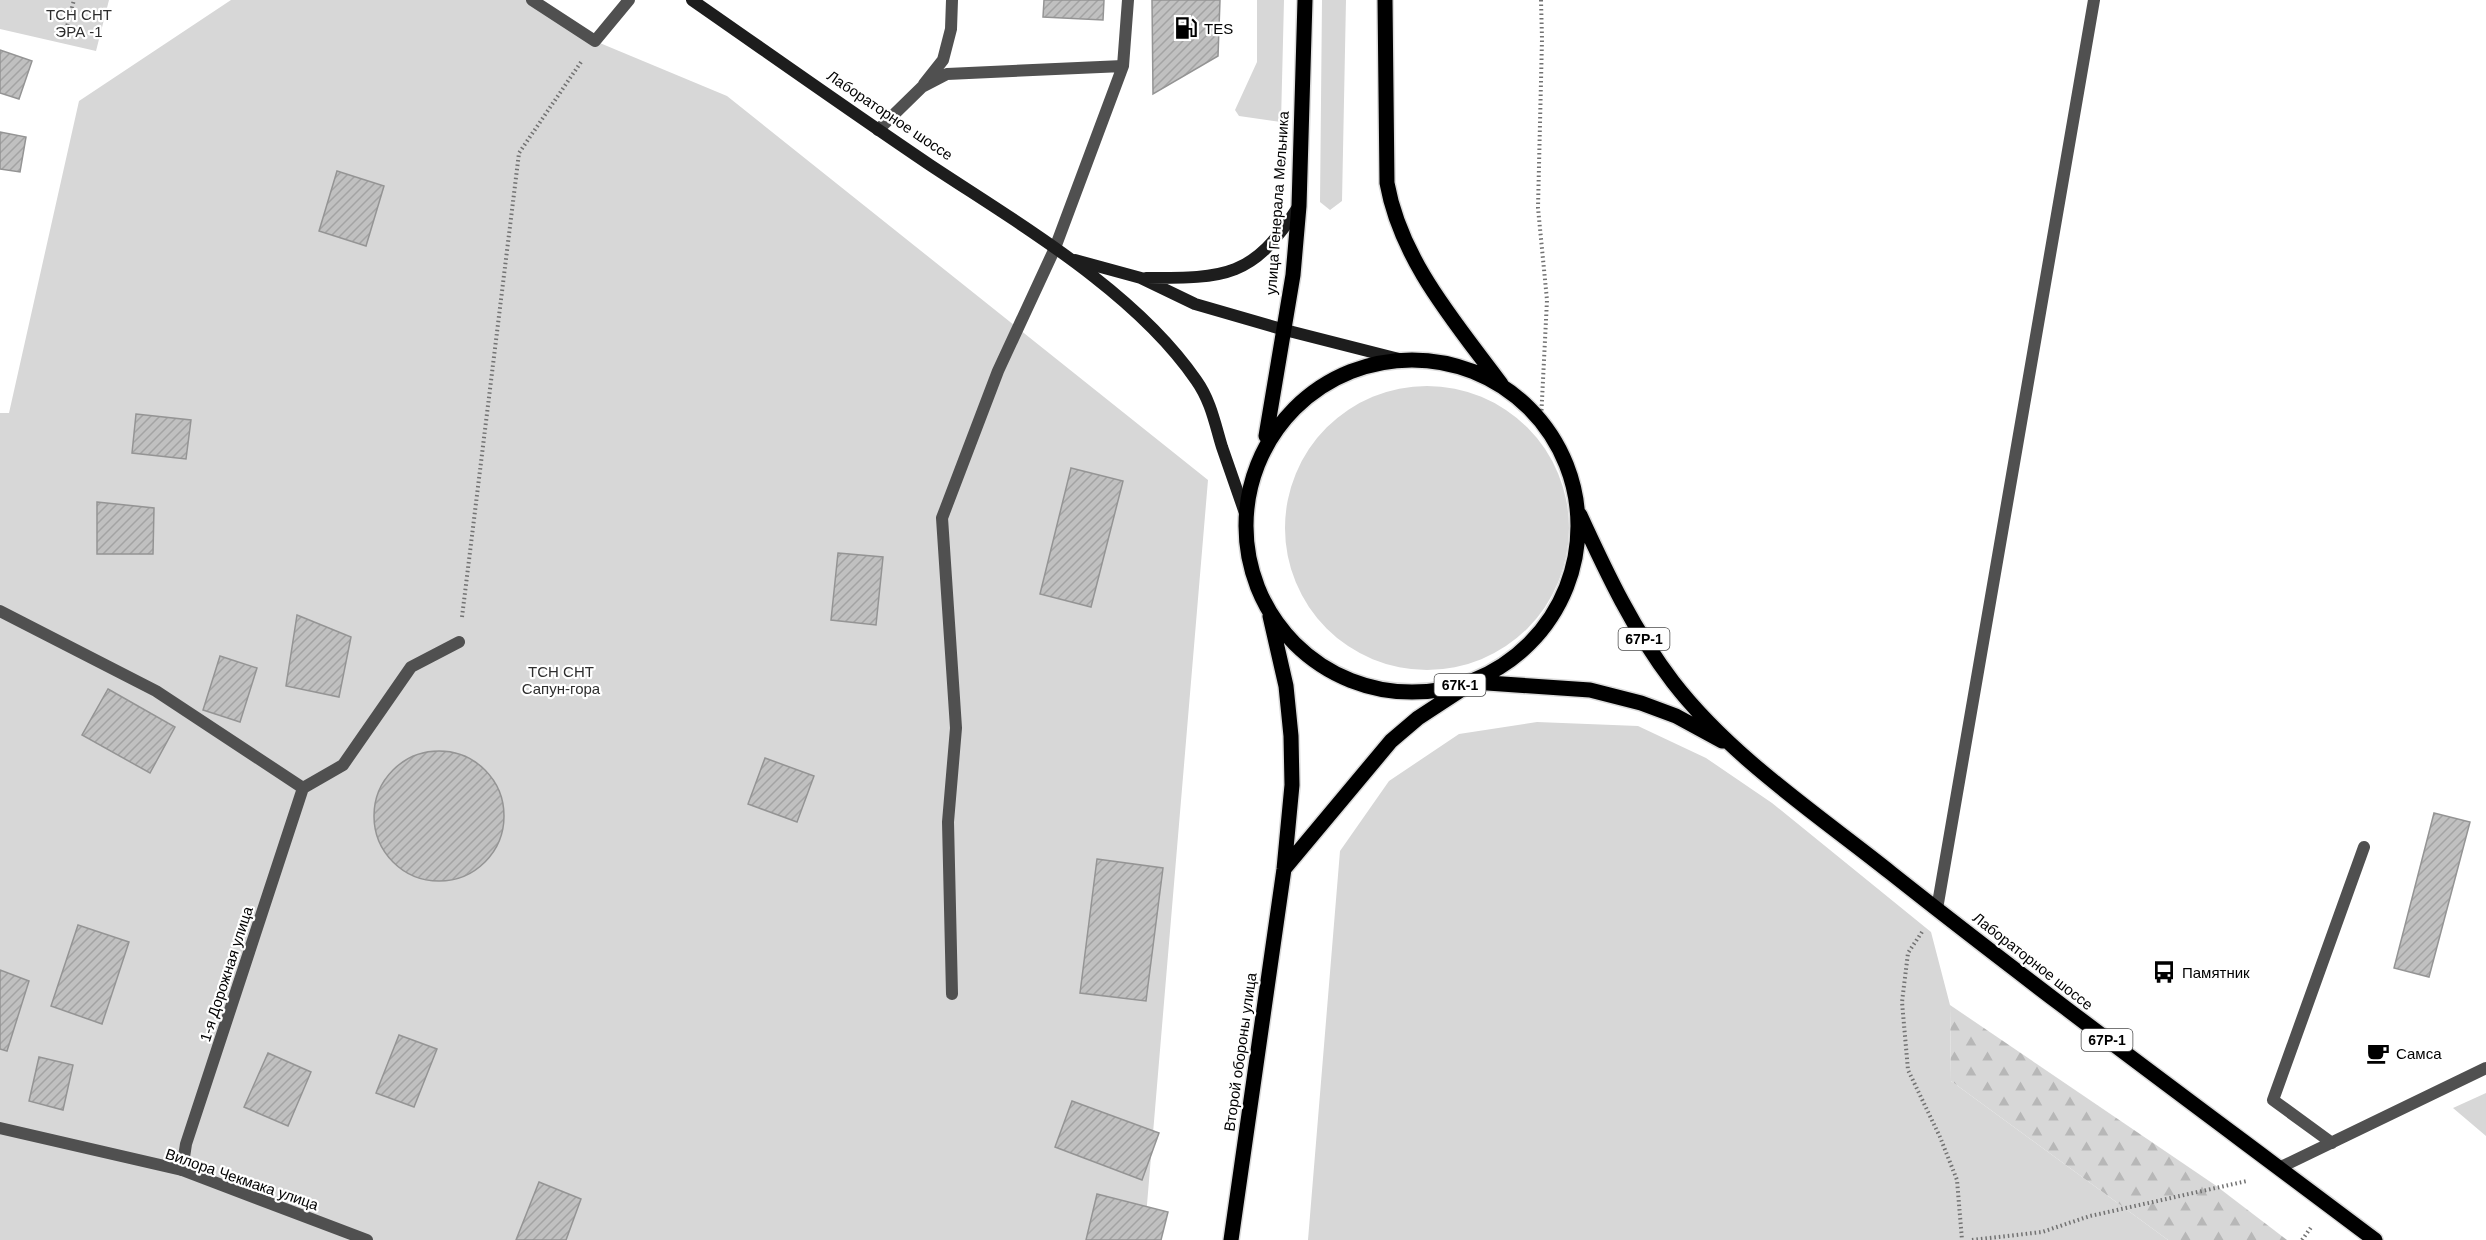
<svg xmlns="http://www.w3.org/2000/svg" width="2486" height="1240" font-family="Arial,sans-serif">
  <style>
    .green { fill: #d7d7d7 }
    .forest { fill: url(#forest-firs) }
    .building { fill: url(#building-hatch); stroke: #949494; stroke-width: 1.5 }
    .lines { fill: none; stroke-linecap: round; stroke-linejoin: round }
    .primary-casing { stroke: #dbdbdb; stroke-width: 18 }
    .path { stroke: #727272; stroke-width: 4; stroke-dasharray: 1.5 3; stroke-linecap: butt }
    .service { stroke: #505050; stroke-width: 12 }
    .minor { stroke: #505050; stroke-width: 12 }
    .secondary { stroke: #1d1d1d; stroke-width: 12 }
    .primary { stroke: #000; stroke-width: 15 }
    .labels { text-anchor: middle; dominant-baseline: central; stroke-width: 4.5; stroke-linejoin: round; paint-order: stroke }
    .shield { fill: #fff; stroke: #4c4c4c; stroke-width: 1.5 }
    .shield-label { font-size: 14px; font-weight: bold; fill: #000 }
    .park-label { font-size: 15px; fill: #2e2e2e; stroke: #fff }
    .poi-label { font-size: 15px; fill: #000; stroke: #fff; text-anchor: start }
    .street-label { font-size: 15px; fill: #000; stroke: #fff }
  </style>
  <defs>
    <pattern id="forest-firs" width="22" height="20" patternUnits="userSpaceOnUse" patternTransform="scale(1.5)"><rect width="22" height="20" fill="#d7d7d7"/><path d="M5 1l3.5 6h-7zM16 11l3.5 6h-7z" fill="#b7b7b7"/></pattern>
    <pattern id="building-hatch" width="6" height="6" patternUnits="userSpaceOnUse" patternTransform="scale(1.5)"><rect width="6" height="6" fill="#c0c0c0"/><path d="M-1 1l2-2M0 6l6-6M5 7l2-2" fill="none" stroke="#a3a3a3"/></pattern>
  </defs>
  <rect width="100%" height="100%" fill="#fff"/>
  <path class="green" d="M0 0H109L96 51 0 29Z
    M231 0H532L595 41 727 96 1208 480 1144 1240H0V413H9L79 101Z
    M1257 0H1284L1281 122 1239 116 1235 110 1257 62Z
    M1322 0H1346L1342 201 1330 210 1320 202Z
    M1285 528a142 142 0 1 1 284 0a142 142 0 1 1-284 0Z
    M1537 722 1638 726 1706 758 1772 803 1931 932 1950 1005 1951 1081 2168 1240H1308L1340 851 1389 781 1459 734Z
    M2486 1093V1136L2453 1108Z"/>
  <path class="forest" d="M1950 1005 2215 1185 2287 1240H2168L1951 1081Z"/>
  <path class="building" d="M1044 0H1104L1103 20 1043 17Z
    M1152 0H1220L1218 56 1153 94Z
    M0 50 32 61 19 99 0 93Z
    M0 132 26 137 20 172 0 169Z
    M337 171 384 186 366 246 319 231Z
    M136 414 191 420 186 459 132 453Z
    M1071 468 1123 481 1091 607 1040 594Z
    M97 502 154 508 153 554H97Z
    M838 553 883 557 876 625 831 620Z
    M297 615 351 637 339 697 286 686Z
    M220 656 257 668 240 722 203 710Z
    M108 689 175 727 150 773 82 735Z
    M374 816a65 65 0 1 1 130 0a65 65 0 1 1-130 0Z
    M765 758 814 776 797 822 748 804Z
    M2434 813 2470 822 2429 977 2394 968Z
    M1097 859 1163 868 1146 1001 1080 993Z
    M78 925 129 942 102 1024 51 1006Z
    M0 970 29 981 7 1051 0 1049Z
    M399 1035 437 1049 414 1107 376 1093Z
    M268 1053 311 1072 288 1126 244 1107Z
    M39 1057 73 1065 63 1110 29 1101Z
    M1072 1101 1159 1133 1142 1180 1055 1147Z
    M539 1182 581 1199 566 1240H516Z
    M1097 1194 1168 1212 1161 1240H1086Z"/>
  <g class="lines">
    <g class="primary-casing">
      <path id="primary" d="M1385 0 1387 183C1401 261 1456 323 1501 384
        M1246 526a166 166 0 1 1 332 0a166 166 0 1 1-332 0Z
        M1266 436 1293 275 1299 206 1305 0
        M1580 515C1607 574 1634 631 1673 682 1731 757 1817 814 1891 873 2050 999 2213 1118 2375 1240
        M1284 869 1391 741 1418 718 1473 682 1590 690 1641 703 1676 716 1722 741
        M1231 1240 1284 869 1292 785 1291 736 1286 686 1270 616"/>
    </g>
    <path class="path" d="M1541 0 1542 39 1538 208 1547 300 1541 420
      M65 34 74 0
      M462 617 519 153 581 62
      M1922 932 1908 953 1902 1002 1908 1070 1940 1137 1957 1180 1962 1240
      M1972 1240 2042 1232 2090 1216 2247 1181
      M2302 1240 2312 1226"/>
    <path class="service" d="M532 0 595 41 629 0
      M924 84 943 60 951 29 952 0
      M878 130 922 87 947 74 1123 66
      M0 611 156 691 303 788
      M303 788 343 765 411 667 459 642
      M1937 909 2094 0
      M952 994 948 822 956 728 942 518 998 371 1055 248 1123 66 1128 0
      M182 1170 186 1144 303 788"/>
    <path class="minor" d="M0 1128 182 1170 367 1240
      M2332 1143 2273 1100 2364 847
      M2279 1168 2486 1068"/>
    <path class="secondary" d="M692 0C771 55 850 111 930 165 1019 224 1135 291 1196 380 1211 401 1215 424 1222 447 1230 470 1238 493 1246 516
      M1075 260 1141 278 1195 304 1285 330 1403 360
      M1146 278C1226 278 1253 278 1298 207"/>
    <use href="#primary" class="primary"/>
  </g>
  <defs>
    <g id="fuel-bare" transform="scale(1.8)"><path d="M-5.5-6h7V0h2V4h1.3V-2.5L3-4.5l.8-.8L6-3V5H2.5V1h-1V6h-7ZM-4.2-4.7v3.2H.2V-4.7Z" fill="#000" stroke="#fff" stroke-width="2.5" paint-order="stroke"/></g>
    <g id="bus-bare" transform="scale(1.8)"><path d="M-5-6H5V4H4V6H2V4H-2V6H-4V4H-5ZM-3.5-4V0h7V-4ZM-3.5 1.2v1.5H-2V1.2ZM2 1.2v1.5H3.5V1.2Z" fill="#000" stroke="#fff" stroke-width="2.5" paint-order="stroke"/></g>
    <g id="cafe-bare" transform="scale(1.8)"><path d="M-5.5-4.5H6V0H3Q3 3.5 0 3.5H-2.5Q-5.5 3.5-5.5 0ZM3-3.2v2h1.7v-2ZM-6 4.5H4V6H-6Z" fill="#000" stroke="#fff" stroke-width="2.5" paint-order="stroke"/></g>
  </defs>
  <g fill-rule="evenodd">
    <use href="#fuel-bare" x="1186" y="28"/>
    <use href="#bus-bare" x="2164" y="972"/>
    <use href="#cafe-bare" x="2378" y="1053"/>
  </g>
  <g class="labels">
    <g class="shield">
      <rect x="1618.5" y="628" width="51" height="22" rx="4.5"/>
      <rect x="1434.5" y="674" width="51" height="22" rx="4.5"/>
      <rect x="2081.5" y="1029" width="51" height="22" rx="4.5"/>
    </g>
    <g class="shield-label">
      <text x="1644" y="639">67Р-1</text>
      <text x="1460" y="685">67К-1</text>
      <text x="2107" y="1040">67Р-1</text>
    </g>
    <g class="park-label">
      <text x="79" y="14">ТСН СНТ<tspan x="79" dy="17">ЭРА -1</tspan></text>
      <text x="561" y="671">ТСН СНТ<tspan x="561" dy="17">Сапун-гора</tspan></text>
    </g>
    <g class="poi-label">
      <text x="1204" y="28">TES</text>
      <text x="2182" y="972">Памятник</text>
      <text x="2396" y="1053">Самса</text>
    </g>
    <g class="street-label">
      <text transform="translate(890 115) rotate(34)">Лабораторное шоссе</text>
      <text transform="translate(1277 203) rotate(-86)">улица Генерала Мельника</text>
      <text transform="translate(2033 961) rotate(38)">Лабораторное шоссе</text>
      <text transform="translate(226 974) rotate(-72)">1-я Дорожная улица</text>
      <text transform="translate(1240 1052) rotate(-82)">Второй обороны улица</text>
      <text transform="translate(242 1179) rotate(19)">Вилора Чекмака улица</text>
    </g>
  </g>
</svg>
